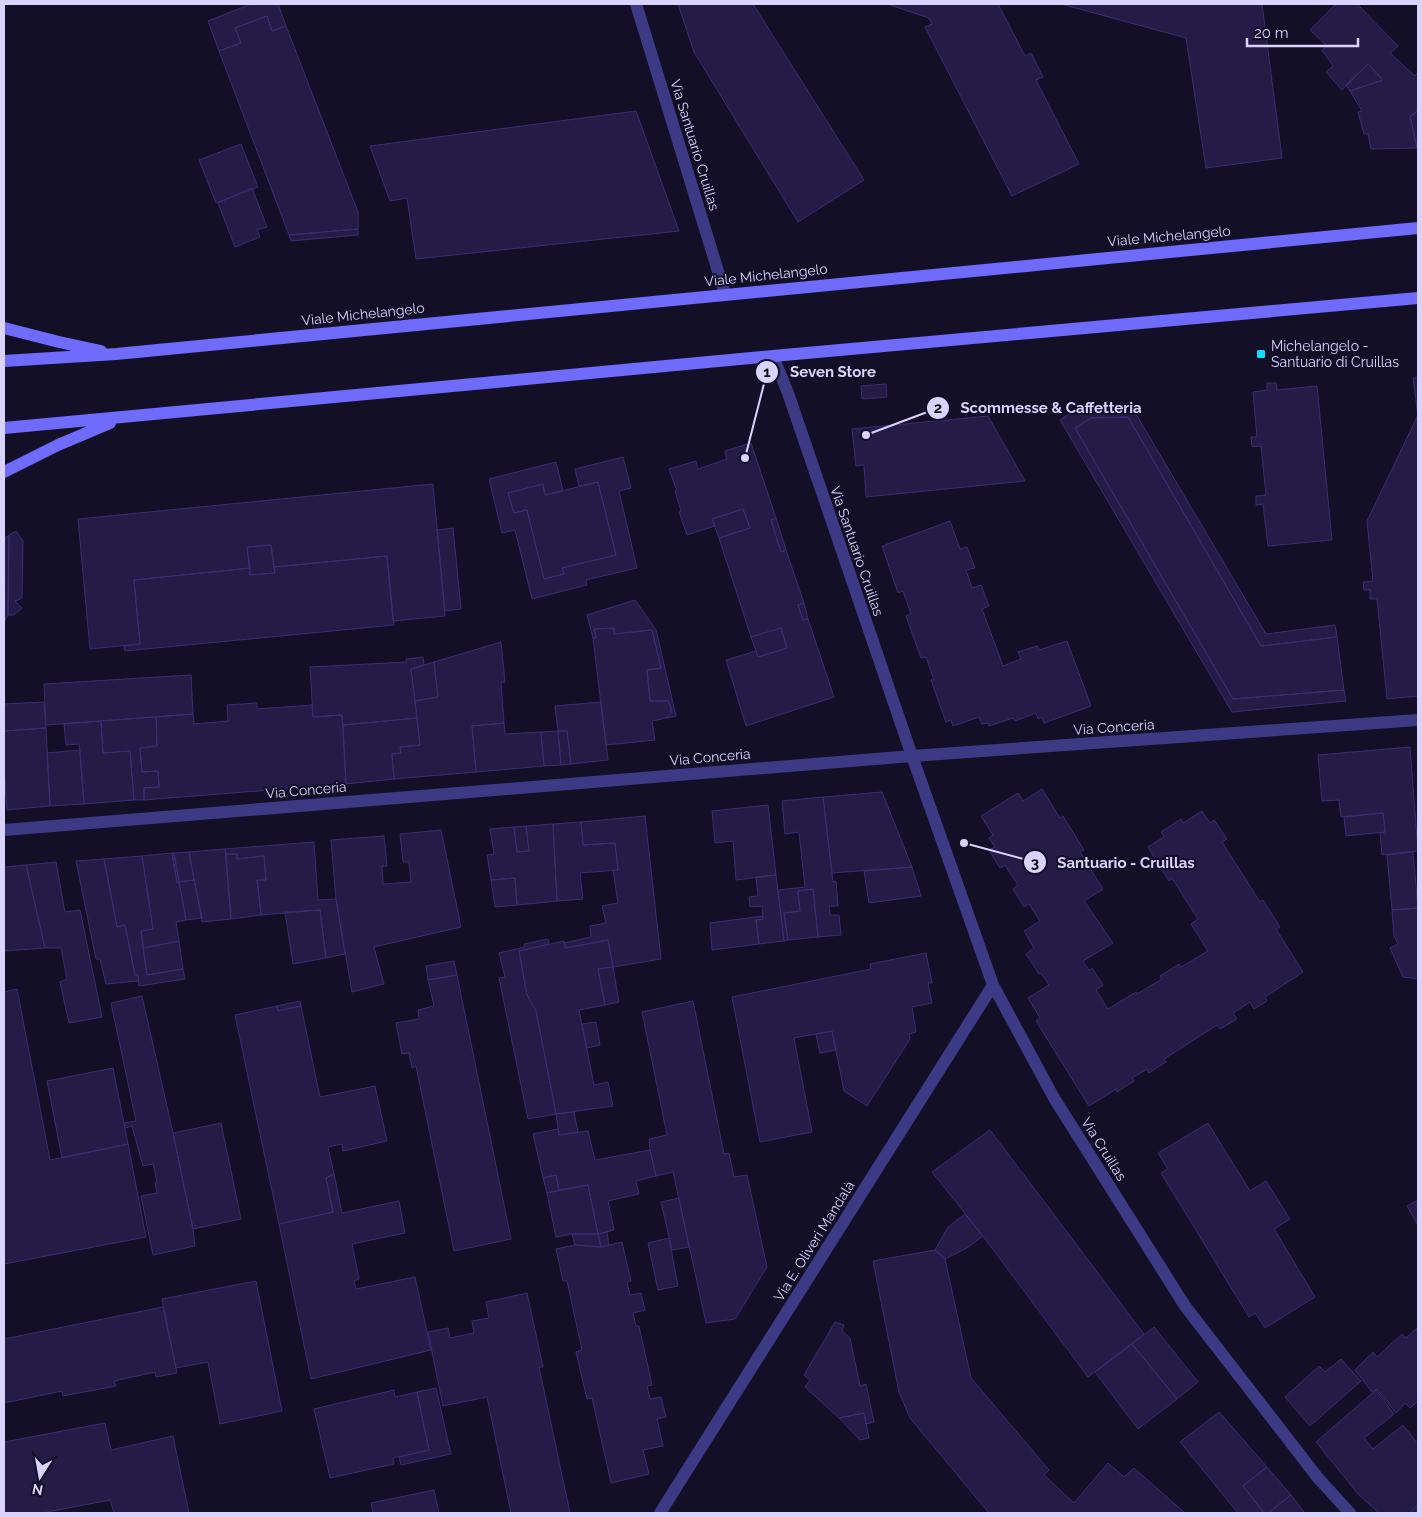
<svg xmlns="http://www.w3.org/2000/svg" width="1422" height="1517" font-family="Raleway,sans-serif">
  <style>
    .building { fill: #241b47; stroke: #3b2d73 }
    .lines { fill: none; stroke-linecap: round; stroke-linejoin: round }
    .street { stroke: #3d3a85; stroke-width: 12 }
    .secondary { stroke: #6f6bff; stroke-width: 12 }
    .poi-dot { fill: #00e5ff; stroke: #130f26; stroke-width: 2 }
    .labels { text-anchor: middle; dominant-baseline: central; stroke-width: 4; stroke-linejoin: round; paint-order: stroke }
    .street-label { font-size: 14px; fill: #d9d4ff; stroke: #130f26 }
    .poi-label { font-size: 14px; fill: #d9d4ff; stroke: #130f26; text-anchor: start }
    .leader { fill: none; stroke: #d9d4ff; stroke-width: 2 }
    .callout-dot { fill: #d9d4ff; stroke: #130f26; stroke-width: 2 }
    .mark-label { font-size: 15px; text-anchor: middle; font-weight: bold; fill: #111 }
    .callout-label { font-size: 15px; text-anchor: middle; font-weight: bold; fill: #d9d4ff; stroke: #130f26; stroke-width: 4; stroke-linejoin: round; paint-order: stroke }
  </style>
  <rect width="100%" height="100%" fill="#130f26"/>
  <path class="building" d="M251 4H278L286 26 272 31 267 16 235 28 241 43 219 51 208 21Z
    M678 4H753L864 180 798 222 694 52Z
    M887 4H998L1025 56 1031 53 1043 77 1036 80 1079 164 1012 196 925 27 932 24 929 18Z
    M1061 4H1262L1282 158 1206 168 1186 38Z
    M1336 4H1357L1398 46 1390 53 1415 76 1418 72V111L1410 116 1417 148 1371 149 1368 134H1364L1358 112 1362 111 1350 91 1383 80 1368 64 1342 90 1326 72 1333 66 1322 50 1327 46 1310 30Z
    M267 16 272 31 286 26 358 212V229L289 235 219 51 241 43 235 28Z
    M1368 64 1383 80 1350 91 1346 85Z
    M636 111 679 231 416 259 407 198 390 201 370 146Z
    M1418 111V147L1417 148 1410 116Z
    M241 144 258 187 216 203 199 160Z
    M252 188 267 227 257 230 260 237 235 247 218 203Z
    M358 229V235L291 241 289 235Z
    M1413 378H1418V696L1387 699 1377 599H1370V590H1364L1363 582 1373 581 1367 521 1418 415Z
    M1267 383H1276L1277 390 1317 386 1332 540 1268 546 1263 504 1256 505V496L1266 495 1261 446 1252 447 1251 437H1257L1253 392 1267 390Z
    M886 384 887 397 862 399 861 386Z
    M1130 404 1266 634 1335 625 1337 637 1261 646 1128 417 1091 418 1075 428 1233 699 1344 690 1346 701 1232 712 1060 420 1072 412Z
    M988 416 1025 481 866 497 864 465 856 466 852 429Z
    M1128 417 1261 646 1337 637 1344 690 1233 699 1075 428 1091 418Z
    M751 443 776 518 771 520 781 552 786 550 804 603 798 605 803 620 808 619 834 697 746 726 726 660 756 651 758 657 787 648 781 628 751 637 719 538 750 528 743 509 712 519 715 526 687 535 679 512 681 511 675 491H677L669 469 696 461 698 469 727 459 725 451Z
    M623 457 631 488 619 491 637 568 586 580 587 585 532 599 515 530 502 533 489 479 556 462 563 491 545 495 543 484 508 493 514 513 527 510 544 579 564 574 562 568 616 555 598 482 579 486 575 469Z
    M598 482 616 555 562 568 564 574 544 579 527 510 514 513 508 493 543 484 545 495Z
    M433 484 445 616 393 621 387 556 274 567 271 545 247 547 250 568 134 580 140 644 90 649 78 519Z
    M743 509 750 528 719 538 712 519Z
    M776 518 786 550 781 552 771 520Z
    M950 521 960 549 967 547 975 568 966 570 972 588 981 585 989 606 982 609 1003 666 1021 659 1018 652 1037 646 1039 650 1067 641 1091 706 1044 723 1042 717 1038 719 1036 713 1015 721 1013 718 989 726 988 723 982 724 979 717 953 726 951 720 946 722 931 680H934L926 657 921 658 906 616 911 614 903 591 898 593 882 546Z
    M453 528 461 609 445 611 437 530Z
    M16 531 23 541 22 598 15 601 22 608 14 615H8L9 535Z
    M9 535 8 615 4 622V539Z
    M271 545 275 573 250 575 247 547Z
    M387 556 394 625 125 651 124 646 140 644 134 580 250 568V575L275 573 274 567Z
    M635 600 656 630 676 716 666 718 671 713V707L668 701H650L647 670 661 668 652 630 614 634V628L594 629 596 638H593L587 615Z
    M804 603 808 619 803 620 798 605Z
    M614 628V634L652 630 661 668 647 670 650 701H668L671 707V713L666 718 652 721 655 740 606 745 593 638H596L594 629Z
    M781 628 787 648 758 657 751 637Z
    M501 642 505 682H501L504 723 472 726 476 772 394 779 392 754 401 753 400 747 420 745 415 701 438 697 434 662Z
    M423 657 424 665 411 669 417 718 343 725 342 715 313 717 310 667 407 662 406 659Z
    M434 662 438 697 415 701 411 669Z
    M191 675 193 714 46 725 44 684Z
    M44 702 46 728 4 731V704Z
    M601 702 608 760 571 764 567 731H558L555 706Z
    M257 703V709L312 705 313 717 342 715 346 784 144 800V788L159 787 158 771 142 772 140 748 157 746 156 717 193 714 194 724 228 721 227 705Z
    M156 717 157 746 140 748 142 772 158 771 159 787 144 788V800H134L130 751 103 753 101 721Z
    M417 718 420 745 400 747 401 753 392 754 394 779 346 784 343 725Z
    M101 721 103 753 130 751 134 800 84 804 79 744 66 745 64 724Z
    M504 723 505 734 541 732 544 766 476 772 472 726Z
    M46 728 50 806 7 810 4 768V731Z
    M558 731 561 765 544 766 541 732Z
    M558 731H567L571 764 561 765Z
    M1410 747 1418 851 1382 855 1380 833 1385 832 1383 813 1341 817 1339 800 1322 801 1318 755Z
    M80 750 84 804 50 806 47 753Z
    M1042 789 1060 818 1063 816 1084 850 1080 852 1103 889 1084 901 1113 943 1083 961 1089 970 1092 968 1103 985 1096 990 1108 1009 1136 992 1137 994 1162 979 1160 976 1179 964 1181 967 1208 951 1191 924 1198 919 1172 878 1169 881 1148 847 1164 837 1161 832 1181 819 1183 823 1202 811 1210 823 1214 820 1227 839 1222 842 1260 902 1263 900 1280 927 1276 929 1303 972 1265 997 1267 1001 1254 1009 1250 1002 1233 1013 1237 1019 1220 1029 1217 1025 1164 1059 1166 1062 1149 1073 1147 1069 1132 1078 1134 1081 1117 1092 1116 1089 1089 1106 1036 1021 1040 1018 1028 998 1049 985 1041 973 1039 974 1026 954 1034 948 1024 931 1040 921 1029 904 1024 907 1013 889 1018 885 1005 865 1000 868 989 850 995 847 989 838 993 835 981 816 1018 793 1023 801Z
    M882 792 912 867 832 873 823 797Z
    M823 797 833 882 836 881 838 906H829L830 915H839L841 935 818 937 813 889 798 891 800 911 784 913 788 940 784 941 778 890 805 887 799 832 785 834 782 801Z
    M768 805 776 875 736 880 733 841 715 843 712 811Z
    M1383 813 1385 832 1346 836 1344 817Z
    M645 816 661 959 613 967 608 940 566 948 564 943 591 937 590 926 606 923 602 906 618 903 613 870H618L615 843 583 845 581 822Z
    M581 822 583 845 615 843 618 870 580 873 583 899 557 901 553 824Z
    M553 824 557 901 517 905 515 878 491 880 487 855 494 854 490 829 514 827 517 852 529 851 526 826Z
    M526 826 529 851 517 852 514 827Z
    M441 830 461 927 374 947 384 984 352 992 336 899 331 840 384 836 387 866H382L383 884 411 882 409 862H403L400 834Z
    M314 842 318 900 336 899 345 954 326 958 320 910 261 915 257 880H266L264 856 237 859V854H226L225 849Z
    M225 849 231 919 202 922 189 852Z
    M189 852 194 880 179 882 174 853Z
    M1413 852 1418 908 1392 910 1387 855Z
    M172 853 177 883 179 882 186 920 176 922 179 941 143 948 141 931 153 929 142 856Z
    M172 853H174L179 882 177 883Z
    M226 854H237V859L264 856 266 880H257L261 915 231 919Z
    M142 856 153 929 141 931 147 975 183 969 185 979 139 986 138 975H135L125 925 117 927 104 859Z
    M104 859 117 927 125 925 135 975H138V981L106 984 100 959H96L76 861Z
    M56 862 65 912 80 910 102 1017 69 1023 60 982 67 979 61 948H45L26 865Z
    M26 865 45 948 4 951V867Z
    M912 867 921 896 869 903 864 871Z
    M776 875 784 941 759 944 756 920 763 919 762 906 750 907 749 897 758 896 756 877Z
    M515 878 517 905 495 907 491 880Z
    M194 880 202 918 186 920 179 882Z
    M813 889 818 937 788 940 784 913 800 911 798 891Z
    M1418 908V979L1403 977 1390 948 1398 944 1394 936 1392 910Z
    M320 910 326 958 293 964 285 912Z
    M763 916V919L756 920 759 944 712 950 710 923Z
    M548 939 549 944 519 951 527 995 536 1011 556 1114 528 1119 499 978 505 977 499 953 525 947 524 944Z
    M608 940 613 967 598 969 605 1005 579 1010 594 1085 608 1082 613 1106 556 1114 536 1011 527 995 519 951 564 941 566 948Z
    M179 941 183 969 147 975 143 948Z
    M926 953 932 983H928L932 1003 912 1007 916 1032 909 1034 910 1039 867 1106 844 1091 832 1031 794 1038 812 1132 760 1142 732 997 871 969 870 964Z
    M454 961 457 975 428 980 426 966Z
    M613 967 619 1002 605 1005 598 969Z
    M457 975 511 1239 454 1251 416 1066 412 1068 409 1053 402 1054 396 1023 419 1019 418 1010 434 1006 428 980Z
    M17 989 50 1160 128 1144 146 1237 4 1264V992Z
    M142 996 173 1133 193 1229 195 1246 153 1255 141 1196 157 1193 155 1183 157 1182 153 1164 143 1166 132 1126 125 1128 124 1123 136 1121 111 1003Z
    M300 1001 301 1006 278 1011 277 1006Z
    M693 1001 724 1154 729 1153 734 1177 747 1175 767 1267 735 1319 706 1323 673 1172 656 1176 650 1150 649 1139 667 1135 642 1012Z
    M277 1006 278 1011 301 1006 320 1097 375 1086 387 1141 343 1151 342 1144 328 1147 334 1174 326 1178 333 1212 279 1224 235 1015Z
    M596 1022 600 1045 587 1048 582 1024Z
    M832 1031 836 1050 820 1053 816 1034Z
    M113 1068 128 1144 62 1158 47 1081Z
    M574 1112 578 1132 559 1135 556 1114Z
    M221 1123 241 1219 193 1229 173 1133Z
    M1208 1123 1250 1191 1266 1181 1290 1219 1274 1229 1315 1297 1265 1328 1255 1313 1249 1317 1161 1173 1168 1169 1158 1153Z
    M558 1129 559 1135 588 1131 595 1160 650 1150 656 1176 636 1181 639 1194 608 1201 614 1230 598 1234 588 1185 559 1190 556 1175 543 1178 533 1134Z
    M990 1130 1144 1334 1088 1377 983 1236 932 1172Z
    M334 1174 342 1213 399 1201 405 1233 352 1244 359 1279 354 1281 356 1289 415 1277 431 1350 311 1379 279 1224 333 1212 326 1178Z
    M556 1175 559 1190 547 1193 543 1178Z
    M588 1185 598 1234H572L556 1237 547 1193Z
    M679 1198 689 1247 672 1250 661 1202Z
    M1418 1200V1225L1407 1206Z
    M965 1214 983 1236 967 1248 945 1259 935 1250 948 1227Z
    M607 1232 609 1245 601 1247 598 1234Z
    M572 1234H598L601 1247 575 1245Z
    M669 1238 678 1286 658 1290 648 1243Z
    M622 1242 631 1281 627 1282 630 1295 641 1293 645 1310 633 1313 636 1326H639L652 1385 647 1386 650 1399 661 1397 666 1417 657 1419 663 1446 643 1450 649 1474 611 1483 592 1398 587 1399 576 1352 582 1350 567 1281H563L556 1249 575 1245 601 1247Z
    M935 1250 945 1259 971 1378 1049 1470 1044 1475 1074 1503 1108 1463 1124 1477 1134 1468 1185 1513H989L910 1418 899 1392 873 1261Z
    M256 1281 282 1411 220 1424 208 1362 176 1368 162 1299Z
    M527 1293 543 1367H539L570 1513H511L487 1397 443 1406 428 1332 448 1328 450 1338 474 1333 472 1321 489 1318 486 1302Z
    M163 1307 177 1373 156 1377 155 1372 114 1381 116 1386 63 1396 62 1391 4 1403V1339Z
    M835 1322 844 1325 842 1331 850 1338 860 1386 866 1384 874 1422 866 1424 864 1413 839 1418 805 1387 810 1380 804 1375Z
    M1154 1327 1198 1382 1177 1399 1132 1344Z
    M1418 1327V1401L1410 1408 1405 1403 1396 1413 1377 1389 1372 1392 1355 1370 1373 1352 1377 1357 1402 1334 1406 1338Z
    M1132 1344 1177 1399 1138 1429 1095 1372Z
    M1341 1359 1361 1381 1310 1426 1285 1397 1319 1366 1325 1372Z
    M436 1388 451 1454 401 1465 399 1457 429 1450 417 1392Z
    M394 1390 395 1397 417 1392 429 1450 393 1458 394 1464 330 1478 314 1409Z
    M1376 1390 1394 1414 1364 1438 1373 1449 1403 1425 1418 1444V1505L1410 1513H1379L1359 1495 1316 1442Z
    M1219 1412 1267 1467 1243 1486 1264 1513H1238L1180 1442Z
    M864 1413 869 1438 860 1440 839 1418Z
    M105 1423 111 1450 173 1436 189 1513H114L110 1500 42 1513H4V1442Z
    M1267 1467 1291 1495 1268 1513H1264L1243 1486Z
    M434 1490 439 1513H373L371 1503Z
    M1291 1495 1305 1513H1268Z
    M1418 1505V1513H1410Z"/>
  <g class="lines">
    <path class="street" d="M636 4 725 294
      M773 356 788 393 912 756 993 985 1054 1098 1185 1306 1318 1478 1350 1513
      M4 830 912 756 1418 720
      M660 1513 993 985"/>
    <path class="secondary" d="M4 328 59 342 101 351
      M4 361 116 354 1418 228
      M4 428 773 356 1418 298
      M4 472 58 445 110 423"/>
  </g>
  <rect class="poi-dot" x="1256" y="349" width="10" height="10" rx="2.5"/>
  <g class="labels">
    <g class="street-label">
      <text transform="translate(695 145) rotate(73)">Via Santuario Cruillas</text>
      <text transform="translate(1169 236) rotate(-5)">Viale Michelangelo</text>
      <text transform="translate(766 275) rotate(-6)">Viale Michelangelo</text>
      <text transform="translate(363 314) rotate(-6)">Viale Michelangelo</text>
      <text transform="translate(857 551) rotate(71)">Via Santuario Cruillas</text>
      <text transform="translate(1114 727) rotate(-4)">Via Conceria</text>
      <text transform="translate(710 757) rotate(-5)">Via Conceria</text>
      <text transform="translate(306 790) rotate(-5)">Via Conceria</text>
      <text transform="translate(1104 1149) rotate(58)">Via Cruillas</text>
      <text transform="translate(814 1241) rotate(-58)">Via E. Oliveri Mandalà</text>
    </g>
    <g class="poi-label">
      <text x="1271" y="346">Michelangelo -<tspan x="1271" dy="16">Santuario di Cruillas</tspan></text>
    </g>
  </g>
  <path class="leader" d="M745 458L767 372M866 435L938 408M964 843L1035 862"/>
  <g class="callout-dot">
    <circle cx="745" cy="458" r="5"/>
    <circle cx="866" cy="435" r="5"/>
    <circle cx="964" cy="843" r="5"/>
    <circle cx="767" cy="372" r="12"/>
    <circle cx="938" cy="408" r="12"/>
    <circle cx="1035" cy="862" r="12"/>
  </g>
  <g class="mark-label">
    <text x="767" y="377">1</text>
    <text x="938" y="413">2</text>
    <text x="1035" y="868">3</text>
  </g>
  <g class="callout-label">
    <text x="833" y="377">Seven Store</text>
    <text x="1051" y="413">Scommesse &amp; Caffetteria</text>
    <text x="1126" y="868">Santuario - Cruillas</text>
  </g>
  <rect width="1422" height="1517" fill="none" stroke="#d9d4ff" stroke-width="10"/>
  <g transform="translate(40 1477) rotate(191)" stroke="#130f26" stroke-width="4" paint-order="stroke">
  <path d="M0-4L9 19L0 12L-9 19Z" fill="#d9d4ff"/>
  <text y="-8" font-size="14" font-weight="bold" text-anchor="middle" fill="#d9d4ff">N</text>
  </g>
  <path d="M1247 38v8h111v-8" fill="none" stroke="#d9d4ff" stroke-width="2.5"/>
  <text x="1254" y="38" font-size="15" fill="#d9d4ff" stroke="#130f26" stroke-width="4" paint-order="stroke">20 m</text>
</svg>
